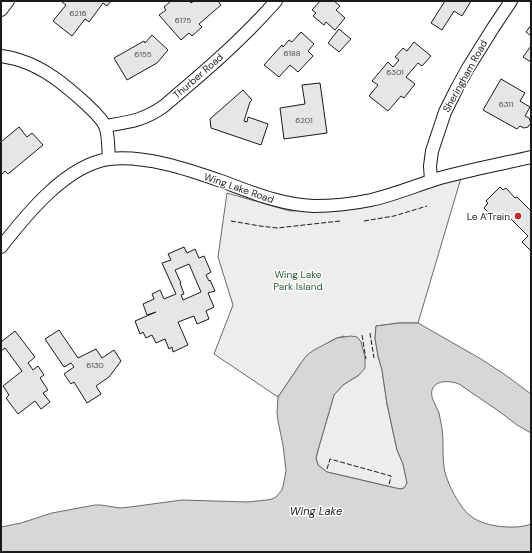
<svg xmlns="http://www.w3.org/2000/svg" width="532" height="553" font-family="'DM Sans',sans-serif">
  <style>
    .built { fill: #ededed; stroke: #6a6a6a }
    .water { fill: #d7d7d7; stroke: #6a6a6a }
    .building { fill: #e6e6e6; stroke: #1a1a1a; fill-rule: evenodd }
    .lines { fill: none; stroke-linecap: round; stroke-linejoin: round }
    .minor-casing { stroke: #1a1a1a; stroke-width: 14 }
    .minor { stroke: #fff; stroke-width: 12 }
    .fence { stroke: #1a1a1a; stroke-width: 1; stroke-dasharray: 5 2; stroke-linecap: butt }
    .poi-dot { fill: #c62828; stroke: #fff; stroke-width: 1.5 }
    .labels { text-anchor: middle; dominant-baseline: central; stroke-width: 3; stroke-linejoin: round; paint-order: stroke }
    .number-label { font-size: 8px; fill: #4d4d4d }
    .street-label { font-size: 10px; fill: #1a1a1a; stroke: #fff }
    .poi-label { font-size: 10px; fill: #1a1a1a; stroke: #fff; text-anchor: end }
    .park-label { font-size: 10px; fill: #2b5a34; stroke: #fff }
    .water-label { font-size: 11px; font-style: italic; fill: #1a1a1a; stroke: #fff }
  </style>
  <rect width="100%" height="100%" fill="#fff"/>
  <path class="built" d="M461 178 418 323H399L376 326 375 338 378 356 382 370 387 404 397 450 403 464 406 477 407 483 406 486 404 488 400 489 327 472 318 465 316 458 318 450 334 395 343 385 359 375 344 336 337 338 329 342 301 363 278 397 214 354 233 305 218 257 227 193 290 211 325 209 406 194Z"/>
  <path class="water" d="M399 323H418L481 359 504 374 531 394V433L517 425 500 412 459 384C451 381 436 379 432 390 430 398 436 405 439 413 440 418 441 423 442 428 444 441 442 454 444 467 446 482 460 509 472 517 485 527 516 530 531 524V552H1V527L21 523 52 513 95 505H101L120 508 130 507 182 500 247 502 267 500 272 499 276 497 282 490 283 486 286 471 283 445 278 421 277 412 278 397 301 363 307 355 314 350 337 338 351 336 357 337 359 339 361 342 365 357V368L359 375 343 385 334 395 318 450 316 458 318 465 327 472 387 486 400 489 404 488 407 483 403 464 397 450 387 404 382 370 378 356 375 338 376 326Z"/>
  <path class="building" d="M63 1H111L107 6 103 3 89 22 85 19 72 36 53 21 66 5 62 2Z
    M171 1H189L191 3 194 1H218L221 5 199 24 202 27 192 36 189 33 181 40 159 15 166 10 164 7Z
    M320 1H334L340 6 336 10 345 18 335 30 326 22 324 25 313 16 316 13 312 10Z
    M445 1H471L462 16 454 11 442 30 431 23Z
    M531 25V36L526 32Z
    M339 29 351 39 339 52 328 43Z
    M301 32 314 44 308 51 313 56 298 72 290 65 279 77 264 65 282 45 283 47 289 40 292 42Z
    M152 35 168 50 157 63 127 80 114 58 144 41 145 43Z
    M414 42 431 56 422 66 418 63 406 77 415 84 404 98 401 96 388 111 369 96 378 85 372 81 388 62 393 67 399 60 395 57 403 48 407 51Z
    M531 46V62L523 57Z
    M501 79 525 93 520 101 530 107 525 116 529 118 531 123 528 127 524 128 520 126 517 129 483 110Z
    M320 83 327 133 284 139 280 108 305 104 302 85Z
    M243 90 252 100 250 102 244 121 247 122 248 117 268 124 261 145 211 128 210 119Z
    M19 127 27 137 32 133 43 145 8 174 5 171 1 175V142Z
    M500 187 503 190 506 188 515 198 517 197 531 211V251L522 242 528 236 511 219 510 221 503 214 496 220 484 208 488 203 486 201Z
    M184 247 187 253 195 249 199 258 204 256 211 272 206 275 209 281 210 280 215 291 208 293 214 307 206 311 209 319 197 324 194 316 178 322 188 345 173 352 172 347 169 349 165 339 156 343 152 335 146 338 143 332 140 334 135 321 156 312 147 315 143 304 154 299 152 294 160 290 164 299 176 294 162 263 171 260 168 254ZM189 264 201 292 183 300 181 295 184 294 180 283H181L175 270Z
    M59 330 78 358 96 349 102 358 114 350 121 361 109 377 96 386 101 394 87 403 74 382 71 384 64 374 74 367 71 363 64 367 45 339Z
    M15 331 35 357 28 363 33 370 38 366 44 375 40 378 48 390 43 393 50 402 41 409 35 401 18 414 6 398 9 395 3 386 22 371 5 348 1 351V342Z"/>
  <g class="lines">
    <g class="minor-casing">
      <path id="minor" d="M1 10 8 1
        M1 56C7 57 13 58 19 60 45 68 65 85 85 103 91 109 102 118 105 126 109 135 108 150 109 159
        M105 126C129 122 143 121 164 106 203 73 242 40 276 1
        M431 181 430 166 432 151 445 112 457 88 468 68 493 28 511 1
        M1 247C26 215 66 165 109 159 145 155 187 169 221 181 251 192 281 205 314 206 333 206 352 204 371 200 394 195 417 185 440 178 470 170 501 164 531 157"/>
    </g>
    <use href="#minor" class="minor"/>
    <path class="fence" d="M231 221 260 226 277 228 340 221
      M364 221 394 216 427 206
      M370 333 374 358
      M362 335 366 359
      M327 469 330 459 391 476 389 485"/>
  </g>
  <circle class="poi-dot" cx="518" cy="216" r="4"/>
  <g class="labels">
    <g class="number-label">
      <text x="78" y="13">6216</text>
      <text x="183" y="20">6175</text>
      <text x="292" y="53">6188</text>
      <text x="143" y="54">6155</text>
      <text x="395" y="72">6301</text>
      <text x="506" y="104">6311</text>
      <text x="304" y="120">6201</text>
      <text x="95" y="365">6130</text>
    </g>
    <g class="street-label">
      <text transform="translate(198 76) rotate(-41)">Thurber Road</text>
      <text transform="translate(465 76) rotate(-61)">Sheringham Road</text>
      <text transform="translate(239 188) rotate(19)">Wing Lake Road</text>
    </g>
    <g class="poi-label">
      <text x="510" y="216">Le A'Train</text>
    </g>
    <g class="park-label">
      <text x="298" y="274">Wing Lake<tspan x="298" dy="12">Park Island</tspan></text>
    </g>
    <g class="water-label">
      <text x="316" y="511">Wing Lake</text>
    </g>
  </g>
  <rect width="532" height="553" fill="none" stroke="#1a1a1a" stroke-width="4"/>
</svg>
